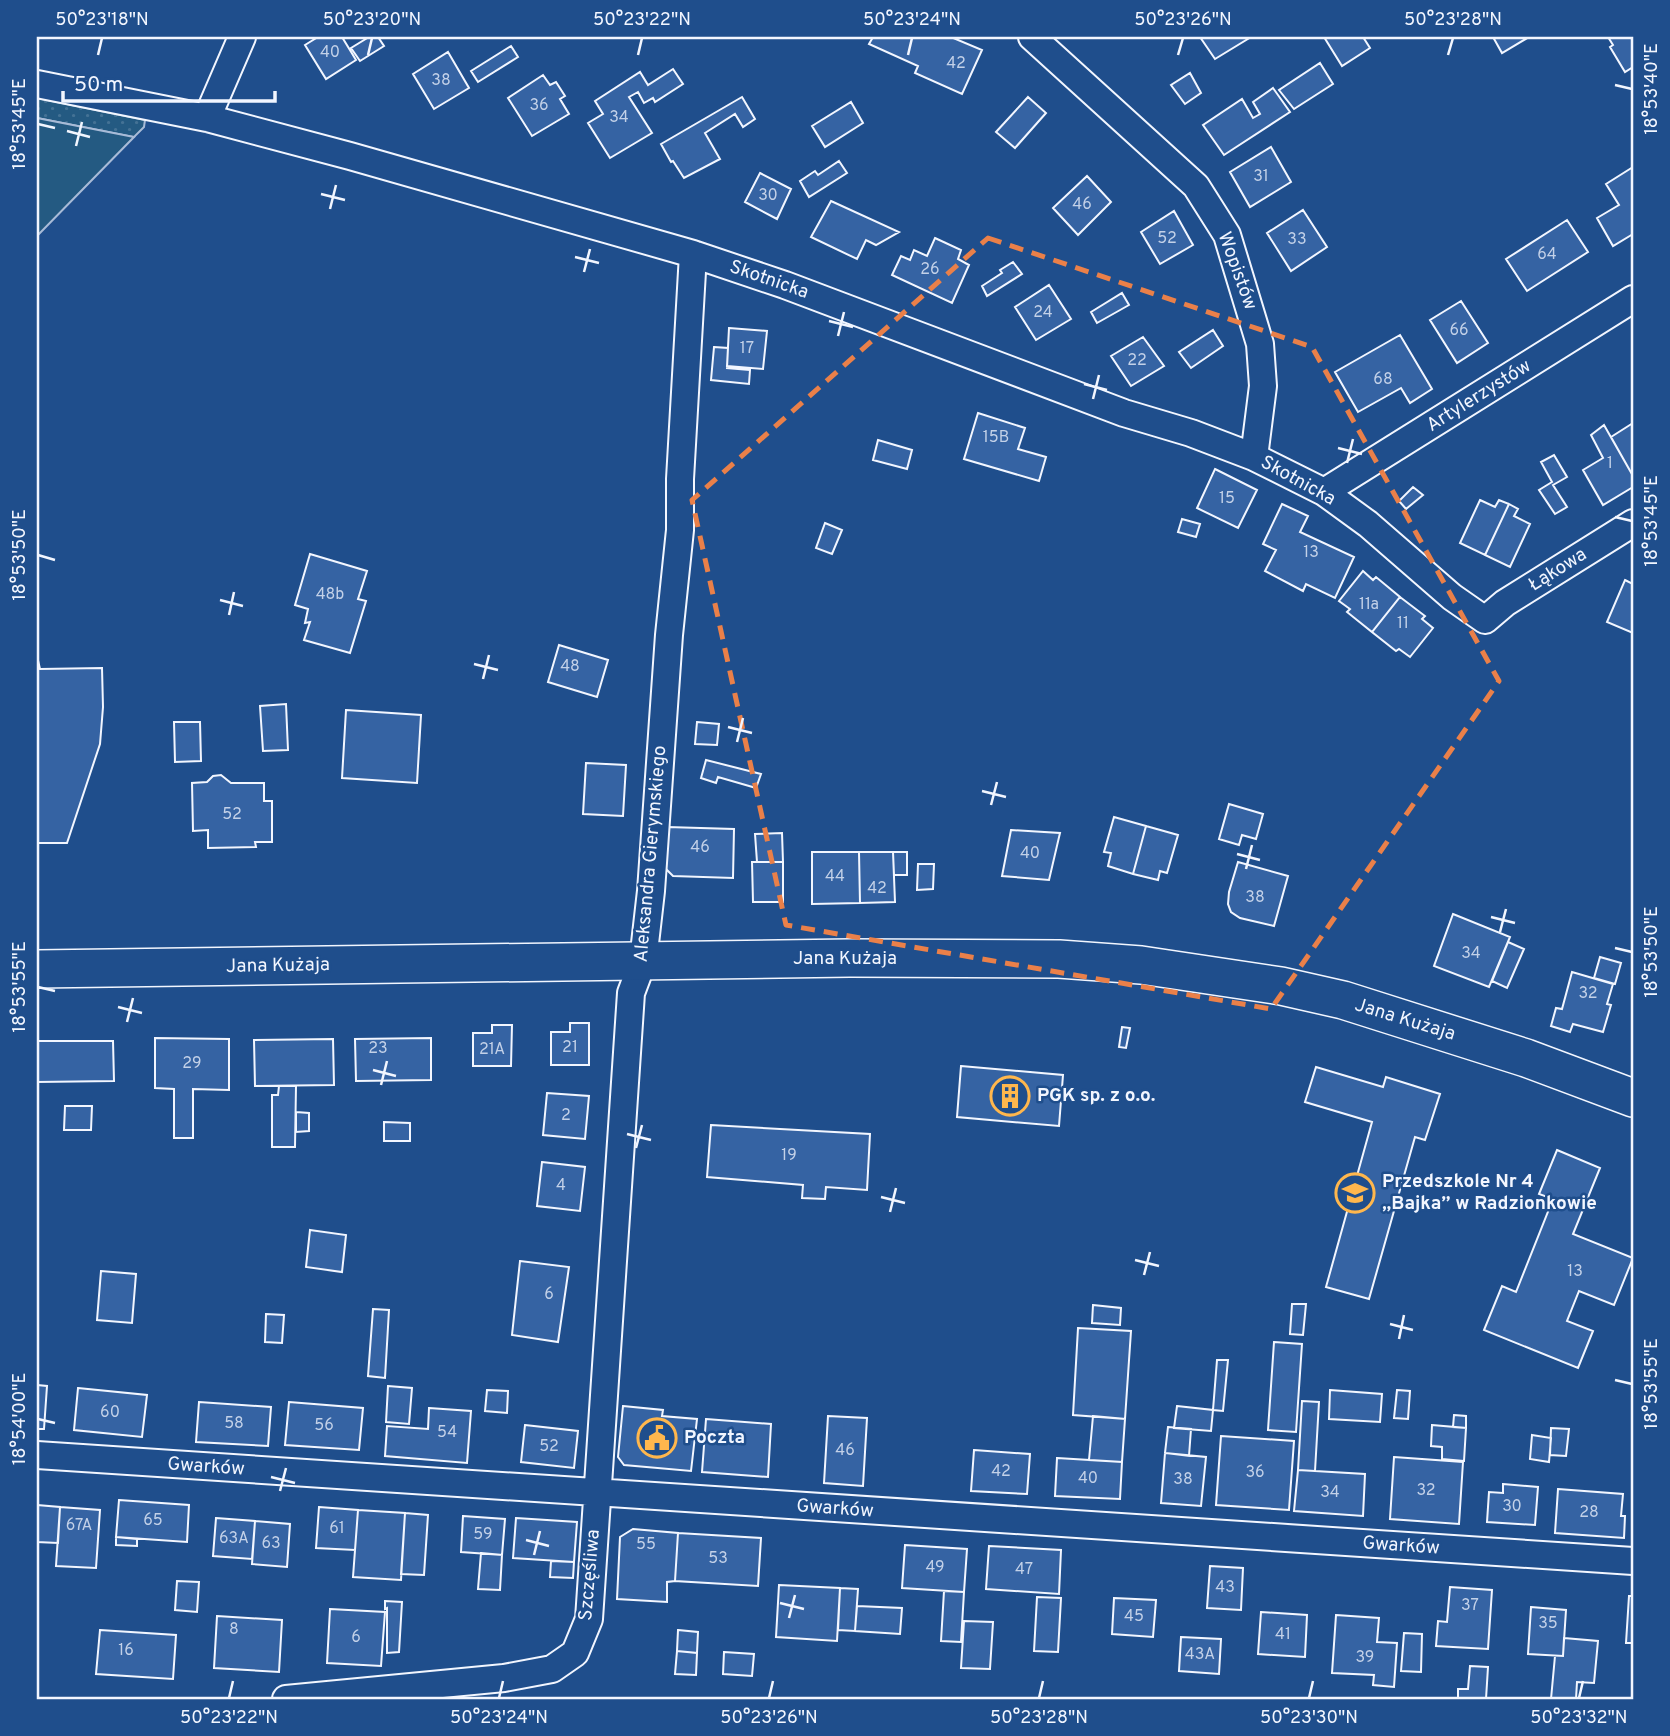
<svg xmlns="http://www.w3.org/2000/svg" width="1670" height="1736" font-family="Overpass,sans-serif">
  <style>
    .grass { fill: url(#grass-dots); stroke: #a8bbd7; stroke-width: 2 }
    .green { fill: #245a82; stroke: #a8bbd7; stroke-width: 2 }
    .building { fill: #3563a3; stroke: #f2f6ff; stroke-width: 2 }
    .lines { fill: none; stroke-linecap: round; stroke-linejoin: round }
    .street-casing { stroke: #f2f6ff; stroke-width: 30 }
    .secondary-casing { stroke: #f2f6ff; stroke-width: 40 }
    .street { stroke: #1f4e8c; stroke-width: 26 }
    .secondary { stroke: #1f4e8c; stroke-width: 37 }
    .marked { fill: none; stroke: #ea8049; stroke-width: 5; stroke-dasharray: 14 9; stroke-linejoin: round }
    .ticks { fill: none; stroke: #f2f6ff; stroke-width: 2.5 }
    .labels { text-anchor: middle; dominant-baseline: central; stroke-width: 5; stroke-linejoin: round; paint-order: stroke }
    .number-label { font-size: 16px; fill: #c3d1e8 }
    .street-label { font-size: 19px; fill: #f2f6ff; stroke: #1f4e8c }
    .poi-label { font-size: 19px; font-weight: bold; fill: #f2f6ff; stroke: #1f4e8c; text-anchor: start }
    .neatline { fill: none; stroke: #f2f6ff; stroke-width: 2.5 }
    .ticks-label { font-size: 18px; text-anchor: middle; fill: #f2f6ff }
  </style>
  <defs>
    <pattern id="grass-dots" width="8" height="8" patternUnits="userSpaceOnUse" patternTransform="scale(1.75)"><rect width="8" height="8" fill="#245a82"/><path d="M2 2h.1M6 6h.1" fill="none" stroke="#447295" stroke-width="1.8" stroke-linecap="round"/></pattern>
  </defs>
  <rect width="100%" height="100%" fill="#1f4e8c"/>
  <path class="grass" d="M37 98 145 120 144 127 134 137 37 118Z"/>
  <path class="green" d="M37 118 134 137 37 236Z"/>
  <path class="building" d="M318 37H342L356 60 326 79 305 45Z
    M369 37H378L384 46 360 61 351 48Z
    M873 37H951L982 50 962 94 915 73 918 66 869 44Z
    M1200 37H1251L1215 59Z
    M1324 37H1363L1370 48 1342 66Z
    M1493 37H1529L1502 53Z
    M1608 37H1633V67L1625 72 1610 47 1613 45Z
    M511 46 518 57 478 82 471 71Z
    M448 52 469 88 434 109 413 74Z
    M1320 63 1333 84 1294 109 1279 90Z
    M673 69 683 84 655 102 653 98 644 103 638 92 629 97 652 133 610 158 588 123 603 114 595 101 640 72 648 85Z
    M1190 73 1201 93 1185 104 1171 85Z
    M543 75 550 85 556 82 565 96 560 99 569 114 532 136 508 98Z
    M1273 88 1290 112 1224 155 1203 125 1242 99 1253 118 1260 114 1253 102Z
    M742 97 755 119 743 127 735 114 705 133 720 159 684 178 673 161 671 162 661 144Z
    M1028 97 1046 113 1015 148 996 132Z
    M851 102 863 123 825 147 812 126Z
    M1271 147 1291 182 1250 207 1230 172Z
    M839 161 847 173 809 197 800 181 815 171 818 175Z
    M1633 167V234L1613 246 1597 218 1619 205 1606 184Z
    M760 173 791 189 777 219 745 202Z
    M1087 176 1111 202 1078 235 1053 208Z
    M831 201 899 232 876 245 866 240 857 259 811 237Z
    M1303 210 1327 247 1291 271 1267 233Z
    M1174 211 1193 245 1160 264 1141 232Z
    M1567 220 1588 252 1527 291 1506 259Z
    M935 238 961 250 958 259 969 265 952 303 892 275 901 256 910 260 914 250 927 256Z
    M1013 262 1022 274 987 296 982 286 1002 273 1000 270Z
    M1049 285 1071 319 1036 340 1015 307Z
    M1122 293 1129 305 1097 323 1091 312Z
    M1461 301 1488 343 1457 363 1430 320Z
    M729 328 767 331 763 369 727 366Z
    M1213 330 1223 346 1191 368 1179 352Z
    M1400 335 1432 389 1410 403 1401 388 1358 412 1335 372Z
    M1143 337 1164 366 1131 386 1111 356Z
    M714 347 728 348 727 368 750 370 749 384 711 380Z
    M978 413 1025 428 1018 449 1046 457 1039 481 964 459Z
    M1633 423V476L1611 437Z
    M1604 425 1633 476V487L1603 505 1583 470 1603 458 1591 435Z
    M878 440 912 450 907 469 873 460Z
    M1554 455 1567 477 1553 485 1567 507 1555 514 1539 490 1552 482 1541 462Z
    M1215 469 1257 490 1238 528 1197 508Z
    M1413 487 1423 495 1406 509 1399 501Z
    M1480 500 1495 507 1499 500 1509 504 1485 555 1460 543Z
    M1282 504 1308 516 1300 532 1354 557 1335 598 1306 584 1303 591 1265 571 1276 550 1263 544Z
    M1509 504 1518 509 1514 516 1530 524 1510 567 1485 555Z
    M1182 519 1200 524 1196 537 1178 532Z
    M825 523 842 530 832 554 816 548Z
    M310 554 367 571 358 599 366 601 350 653 304 640 310 622 305 623 308 609 295 605Z
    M1363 571 1373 580 1376 577 1400 597 1372 632 1347 612 1350 609 1339 601Z
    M1625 580 1633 584V633L1607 622Z
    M1400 597 1425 616 1422 619 1433 628 1410 657 1399 649 1396 651 1372 632Z
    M559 645 608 660 597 697 548 682Z
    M37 656 40 669 102 668 103 707 100 744 67 843H37Z
    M286 704 288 750 263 751 260 706Z
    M346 710 421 715 417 783 342 778Z
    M174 722H200L201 761 175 762Z
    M697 722 719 724 717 745 695 744Z
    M706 760 761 774 756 788 718 777 716 783 701 778Z
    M586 763 626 765 623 816 583 814Z
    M221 775 231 783H264V801H272V842H255L256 847 208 848V830L193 831 192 783 207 782 213 776Z
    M1229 804 1263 814 1256 839 1242 835 1239 845 1219 839Z
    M1114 817 1146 826 1133 874 1108 866 1111 853 1104 852Z
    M1146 826 1178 835 1167 873 1160 871 1158 880 1133 874Z
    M667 827 734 829 733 878 673 876 665 868Z
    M1011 830 1060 833 1049 880 1002 876Z
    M782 833 783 862H757L755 834Z
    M812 852H859L860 903 812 904Z
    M859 852H893L895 902 860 903Z
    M893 852H907V875H894Z
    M752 862H783V902H753Z
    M1238 862 1288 876 1274 926 1240 918 1231 912 1228 904 1229 892Z
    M918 864H934L933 889 917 890Z
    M1453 914 1510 937 1489 987 1434 966Z
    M1508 942 1524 949 1507 988 1492 981Z
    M1600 957 1621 963 1615 984 1594 978Z
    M1572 972 1613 984 1607 1004 1611 1005 1603 1032 1573 1024 1570 1032 1551 1026 1556 1008 1562 1009Z
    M570 1023H589V1065H551V1032H570Z
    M492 1025H512L511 1066H473V1033H492Z
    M1122 1027 1130 1028 1126 1048 1119 1047Z
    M155 1038 229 1039V1090L193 1089V1138H174V1089L155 1088Z
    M431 1038V1080L356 1081 355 1039Z
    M333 1039 334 1085 255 1086 254 1040Z
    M37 1041H113L114 1081 37 1082Z
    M961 1066 1063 1075 1059 1126 957 1117Z
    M1316 1067 1383 1087 1386 1077 1440 1094 1425 1140 1415 1137 1369 1299 1326 1287 1372 1122 1305 1102Z
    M279 1086H296L295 1147H272V1095H278Z
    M547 1093 589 1096 585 1139 543 1135Z
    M65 1106H92L91 1130H64Z
    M296 1112 309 1113V1131L296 1132Z
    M384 1122 410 1123V1141H384Z
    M711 1125 870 1134 867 1190 826 1187 825 1199 802 1198 803 1185 707 1177Z
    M1557 1150 1600 1168 1573 1234 1633 1258 1614 1305 1579 1291 1567 1321 1593 1331 1578 1368 1484 1330 1502 1286 1516 1292 1553 1199 1539 1194Z
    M542 1162 585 1167 580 1211 537 1206Z
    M310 1230 346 1235 342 1272 306 1267Z
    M520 1261 569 1267 558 1342 512 1335Z
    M101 1271 136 1274 132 1323 97 1320Z
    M1292 1304H1306L1303 1335 1290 1334Z
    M1093 1305 1121 1308 1120 1325 1092 1323Z
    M373 1309 389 1310 385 1378 368 1376Z
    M266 1314 284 1315 282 1343 265 1342Z
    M1078 1328 1131 1331 1125 1419 1073 1415Z
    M1274 1342 1302 1344 1296 1432 1268 1430Z
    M1217 1360H1228L1223 1411 1213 1410Z
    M37 1385 47 1386 44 1429H37Z
    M388 1386 412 1388 409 1424 386 1422Z
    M78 1388 147 1395 142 1437 74 1430Z
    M487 1390 508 1391 507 1413 485 1411Z
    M1330 1390 1382 1394 1380 1422 1329 1419Z
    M1397 1390 1410 1391 1408 1419 1394 1418Z
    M1302 1401 1319 1402 1315 1471 1298 1470Z
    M199 1402 271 1407 268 1446 196 1442Z
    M289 1402 363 1408 359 1450 285 1445Z
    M623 1406 663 1410 662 1416 697 1419 691 1471 624 1465 618 1457Z
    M1177 1406 1213 1410 1211 1431 1174 1428Z
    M429 1408 471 1411 467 1463 385 1456 387 1426 428 1429Z
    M1454 1415 1466 1416V1428L1453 1427Z
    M828 1416 867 1418 863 1486 824 1483Z
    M1093 1416 1125 1419 1122 1462 1089 1460Z
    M706 1419 771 1424 768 1477 702 1472Z
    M525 1425 578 1431 574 1468 521 1462Z
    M1432 1425 1466 1428 1464 1461 1442 1459V1447L1431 1446Z
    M1168 1427 1191 1429 1189 1456 1165 1453Z
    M1551 1428 1569 1429 1566 1456 1550 1455Z
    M1532 1435 1551 1438 1549 1462 1530 1459Z
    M1221 1436 1294 1441 1289 1510 1216 1505Z
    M974 1450 1030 1454 1027 1494 971 1491Z
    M1165 1453 1206 1457 1201 1506 1161 1503Z
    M1394 1457 1463 1462 1459 1524 1390 1519Z
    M1057 1458 1122 1462 1120 1499 1055 1496Z
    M1298 1470 1365 1474 1363 1516 1294 1511Z
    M1503 1484 1538 1487 1535 1525 1487 1522 1489 1492 1503 1493Z
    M1558 1489 1623 1494 1621 1516H1625L1624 1538 1555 1533Z
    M119 1500 189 1505 187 1542 116 1537Z
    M37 1505 60 1507 58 1543 37 1542Z
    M60 1507 100 1510 96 1568 56 1566Z
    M319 1507 358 1510 355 1550 316 1548Z
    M358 1510 405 1513 401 1580 353 1577Z
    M405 1513 428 1515 424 1575 401 1574Z
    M463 1516 505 1519 502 1555 461 1552Z
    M216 1518 255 1521 252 1559 213 1556Z
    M516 1518 577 1522 574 1562 513 1558Z
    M255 1521 290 1524 287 1567 252 1564Z
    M633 1529 678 1533 675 1581 667 1582V1602L617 1599 620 1537Z
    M678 1533 761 1538 758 1586 675 1581Z
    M116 1537 137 1539V1546L116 1545Z
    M905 1545 967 1549 964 1592 902 1588Z
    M989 1546 1061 1550 1059 1594 986 1589Z
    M481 1553 502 1555 500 1590 478 1589Z
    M551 1561 574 1562 573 1578 550 1577Z
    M1210 1566 1243 1568 1241 1610 1207 1608Z
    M177 1581 199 1582 197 1612 175 1610Z
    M779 1585 840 1588 837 1641 776 1637Z
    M1450 1587 1492 1590 1488 1649 1436 1646 1438 1621 1447 1622Z
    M840 1588 858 1589 855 1631 838 1630Z
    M944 1591 964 1592 961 1642 941 1641Z
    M1629 1596H1633V1643H1626Z
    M1037 1597 1061 1598 1058 1652 1034 1651Z
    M1114 1598 1156 1600 1153 1637 1112 1634Z
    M385 1601 402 1602 399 1652 387 1653V1608L385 1609Z
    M857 1606 902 1608 900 1634 855 1631Z
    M1531 1607 1566 1610 1563 1656 1528 1654Z
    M330 1609 385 1612 381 1666 327 1663Z
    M1261 1612 1307 1615 1305 1657 1258 1654Z
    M1336 1615 1379 1618 1377 1642 1397 1643 1394 1687 1373 1685 1374 1675 1332 1673Z
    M217 1616 282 1620 279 1672 214 1668Z
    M964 1621 993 1622 990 1669 961 1668Z
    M100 1630 176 1635 173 1679 96 1674Z
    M678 1630 698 1632 697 1653 677 1651Z
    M1404 1633 1422 1634 1421 1672 1401 1671Z
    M1181 1637 1221 1639 1219 1674 1179 1671Z
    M1564 1638 1598 1641 1594 1683 1577 1682 1576 1699H1551L1555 1656H1563Z
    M677 1651 697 1653 696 1675 675 1674Z
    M724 1652 754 1654 752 1676 723 1674Z
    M1470 1666 1488 1667 1486 1699H1458V1689H1468Z"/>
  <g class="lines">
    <g class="street-casing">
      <path id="street" d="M1032 37 1196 186 1227 235 1260 344 1263 386 1254 457
        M37 84 207 118 350 156 693 254 785 285 1124 413 1191 433 1254 457 1324 492 1368 524 1452 597 1485 620 1505 603 1633 523
        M207 118 242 37
        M1324 492 1633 299
        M37 1455 1633 1561
        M286 1699 504 1678 552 1669 575 1653 589 1619 631 993 643 961 651 891 669 635 680 530V479L693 254"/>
    </g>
    <g class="secondary-casing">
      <path id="secondary" d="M37 969 850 958 1059 959 1141 965 1281 986 1343 1000 1526 1058 1633 1098"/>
    </g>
    <use href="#street" class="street"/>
    <use href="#secondary" class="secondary"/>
  </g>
  <path class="marked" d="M988 238 1312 347 1499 681 1271 1009 786 925 692 500Z"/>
  <path class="ticks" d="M98 55 102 38M368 55 372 38M638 55 642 38M908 55 912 38M1178 55 1183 38M1448 55 1453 38M1615 85 1632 89M38 124 55 128M67 131 90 137M76 146 82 122M321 194 345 200M330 209 336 185M575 257 599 263M584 272 590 249M829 321 853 327M838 336 844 312M1084 384 1107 390M1093 399 1099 375M1338 448 1362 454M1347 463 1353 439M1615 517 1632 521M38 555 55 560M220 600 243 606M229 615 234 592M474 664 498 670M483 679 489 655M728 727 752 733M737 742 743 718M982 791 1006 797M991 805 997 782M1237 854 1260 860M1246 869 1252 845M1491 917 1515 923M1500 932 1506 909M1615 948 1632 952M38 987 55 991M118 1007 142 1013M127 1022 133 998M373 1070 396 1076M381 1085 387 1061M627 1134 651 1140M636 1148 642 1125M881 1197 905 1203M890 1212 896 1188M1135 1260 1159 1266M1144 1275 1150 1252M1390 1324 1413 1330M1399 1339 1404 1315M1615 1380 1632 1384M38 1419 55 1423M271 1477 295 1483M280 1491 286 1468M526 1540 549 1546M534 1555 540 1531M780 1603 804 1609M789 1618 795 1595M229 1698 233 1681M499 1698 503 1681M769 1698 773 1681M1039 1698 1043 1681M1309 1698 1313 1681M1579 1698 1583 1681"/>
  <defs>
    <g id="building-ring" transform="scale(2.0125)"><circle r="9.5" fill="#1f4e8c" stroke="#ffb74d" stroke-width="1.5"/><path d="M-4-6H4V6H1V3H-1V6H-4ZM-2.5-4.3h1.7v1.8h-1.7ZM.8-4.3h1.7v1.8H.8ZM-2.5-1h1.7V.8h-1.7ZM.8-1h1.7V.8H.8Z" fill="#ffb74d"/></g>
    <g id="school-ring" transform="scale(2.0125)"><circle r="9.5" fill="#1f4e8c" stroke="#ffb74d" stroke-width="1.5"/><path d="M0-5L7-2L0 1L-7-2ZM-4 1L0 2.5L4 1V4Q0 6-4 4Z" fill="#ffb74d"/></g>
    <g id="civic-ring" transform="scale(2.0125)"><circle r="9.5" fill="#1f4e8c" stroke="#ffb74d" stroke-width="1.5"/><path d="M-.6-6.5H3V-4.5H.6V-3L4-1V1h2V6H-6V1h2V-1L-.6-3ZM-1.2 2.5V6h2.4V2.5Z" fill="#ffb74d"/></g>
  </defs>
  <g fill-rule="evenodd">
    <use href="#building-ring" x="1010" y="1096"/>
    <use href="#school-ring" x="1355" y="1193"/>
    <use href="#civic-ring" x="657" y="1438"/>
  </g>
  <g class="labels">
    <g class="number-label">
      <text x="330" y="53">40</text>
      <text x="956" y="64">42</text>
      <text x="441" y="81">38</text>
      <text x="539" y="106">36</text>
      <text x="619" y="118">34</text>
      <text x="1261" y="177">31</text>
      <text x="768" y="196">30</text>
      <text x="1082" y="205">46</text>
      <text x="1167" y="239">52</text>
      <text x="1297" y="240">33</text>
      <text x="1547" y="255">64</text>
      <text x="930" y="270">26</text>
      <text x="1043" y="313">24</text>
      <text x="1459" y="331">66</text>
      <text x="747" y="349">17</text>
      <text x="1137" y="361">22</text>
      <text x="1383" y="380">68</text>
      <text x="996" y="438">15B</text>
      <text x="1610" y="464">1</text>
      <text x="1227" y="499">15</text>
      <text x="1311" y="553">13</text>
      <text x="330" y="595">48b</text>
      <text x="1369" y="605">11a</text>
      <text x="1403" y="624">11</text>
      <text x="570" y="667">48</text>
      <text x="232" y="815">52</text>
      <text x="700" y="848">46</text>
      <text x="1030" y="854">40</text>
      <text x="835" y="877">44</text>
      <text x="877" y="889">42</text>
      <text x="1255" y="898">38</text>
      <text x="1471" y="954">34</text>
      <text x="1588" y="994">32</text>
      <text x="570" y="1048">21</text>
      <text x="378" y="1049">23</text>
      <text x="492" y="1050">21A</text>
      <text x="192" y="1064">29</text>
      <text x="566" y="1116">2</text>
      <text x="789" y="1156">19</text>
      <text x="561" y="1186">4</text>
      <text x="1575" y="1272">13</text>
      <text x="549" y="1295">6</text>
      <text x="110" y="1413">60</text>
      <text x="234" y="1424">58</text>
      <text x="324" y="1426">56</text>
      <text x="447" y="1433">54</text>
      <text x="549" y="1447">52</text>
      <text x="845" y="1451">46</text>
      <text x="1001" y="1472">42</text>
      <text x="1255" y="1473">36</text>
      <text x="1088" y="1479">40</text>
      <text x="1183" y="1480">38</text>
      <text x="1426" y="1491">32</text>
      <text x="1330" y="1493">34</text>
      <text x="1512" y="1507">30</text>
      <text x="1589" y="1513">28</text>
      <text x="153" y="1521">65</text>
      <text x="79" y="1526">67A</text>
      <text x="337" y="1529">61</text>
      <text x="483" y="1535">59</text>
      <text x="234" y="1539">63A</text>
      <text x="271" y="1544">63</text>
      <text x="646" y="1545">55</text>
      <text x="718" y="1559">53</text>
      <text x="935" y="1568">49</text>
      <text x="1024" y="1570">47</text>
      <text x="1225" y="1588">43</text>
      <text x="1470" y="1606">37</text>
      <text x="1134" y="1617">45</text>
      <text x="1548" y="1624">35</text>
      <text x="234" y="1630">8</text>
      <text x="1283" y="1635">41</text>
      <text x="356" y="1638">6</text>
      <text x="126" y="1651">16</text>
      <text x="1200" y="1655">43A</text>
      <text x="1365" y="1658">39</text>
    </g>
    <g class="street-label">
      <text transform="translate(1237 271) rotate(70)">Wopistów</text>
      <text transform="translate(769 280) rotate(19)">Skotnicka</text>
      <text transform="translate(1479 396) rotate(-32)">Artylerzystów</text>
      <text transform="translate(1298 481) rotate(29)">Skotnicka</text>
      <text transform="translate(1558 570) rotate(-32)">Łąkowa</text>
      <text transform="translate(651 854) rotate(-85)">Aleksandra Gierymskiego</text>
      <text x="845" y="959">Jana Kużaja</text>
      <text transform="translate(278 966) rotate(-1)">Jana Kużaja</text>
      <text transform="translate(1405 1020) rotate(17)">Jana Kużaja</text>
      <text transform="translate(206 1467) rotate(4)">Gwarków</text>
      <text transform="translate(835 1509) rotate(4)">Gwarków</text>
      <text transform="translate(1401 1546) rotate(4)">Gwarków</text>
      <text transform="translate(590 1575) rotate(-85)">Szczęśliwa</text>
    </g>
    <g class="poi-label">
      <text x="1037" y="1096">PGK sp. z o.o.</text>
      <text x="1382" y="1182">Przedszkole Nr 4<tspan x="1382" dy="22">„Bajka” w Radzionkowie</tspan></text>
      <text x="684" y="1438">Poczta</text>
    </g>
  </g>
  <rect width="1670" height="1736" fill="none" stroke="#1f4e8c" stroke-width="77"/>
  <path d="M63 91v10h212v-10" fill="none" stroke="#f2f6ff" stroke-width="3.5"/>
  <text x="74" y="91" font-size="21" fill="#f2f6ff" stroke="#1f4e8c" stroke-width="5" paint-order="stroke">50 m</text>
  <rect x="38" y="38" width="1594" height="1660" class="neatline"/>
  <g class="ticks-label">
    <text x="102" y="25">50°23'18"N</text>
    <text x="372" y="25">50°23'20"N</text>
    <text x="642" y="25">50°23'22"N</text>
    <text x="912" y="25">50°23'24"N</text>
    <text x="1183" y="25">50°23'26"N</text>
    <text x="1453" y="25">50°23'28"N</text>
    <text transform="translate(1651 89) rotate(-90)" y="6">18°53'40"E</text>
    <text transform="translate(19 124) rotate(-90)" y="6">18°53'45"E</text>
    <text transform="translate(1651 521) rotate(-90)" y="6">18°53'45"E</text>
    <text transform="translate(19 555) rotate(-90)" y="6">18°53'50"E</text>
    <text transform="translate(1651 952) rotate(-90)" y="6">18°53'50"E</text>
    <text transform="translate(19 987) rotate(-90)" y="6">18°53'55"E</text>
    <text transform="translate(1651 1384) rotate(-90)" y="6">18°53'55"E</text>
    <text transform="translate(19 1419) rotate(-90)" y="6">18°54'00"E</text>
    <text x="229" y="1723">50°23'22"N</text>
    <text x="499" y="1723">50°23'24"N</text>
    <text x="769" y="1723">50°23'26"N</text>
    <text x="1039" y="1723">50°23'28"N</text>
    <text x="1309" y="1723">50°23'30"N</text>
    <text x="1579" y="1723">50°23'32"N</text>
  </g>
</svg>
